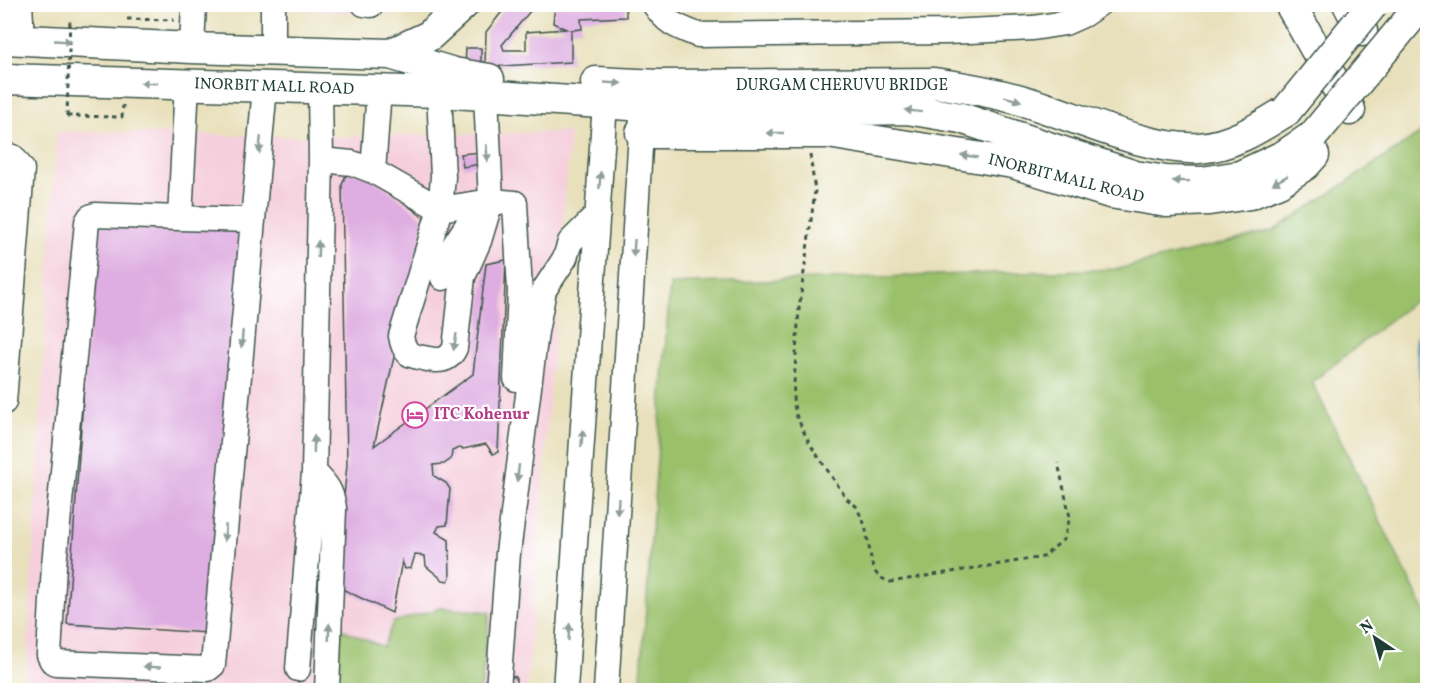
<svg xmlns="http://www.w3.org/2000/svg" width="1432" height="695" font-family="Vollkorn,serif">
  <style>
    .built { fill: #f5cfdc }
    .green { fill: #9ac06b; stroke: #5c7e50; stroke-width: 1.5 }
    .water { fill: #63b1dd; stroke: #417788; stroke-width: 1.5 }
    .building { fill: #deade1 }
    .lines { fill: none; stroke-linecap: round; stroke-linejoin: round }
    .minor-casing { stroke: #3d5548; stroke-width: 27 }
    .major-casing { stroke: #3d5548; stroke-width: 33 }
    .path { stroke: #3d5548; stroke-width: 3; stroke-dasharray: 4.5 4.5; stroke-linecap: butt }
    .minor { stroke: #fff; stroke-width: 24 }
    .major { stroke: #fff; stroke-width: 30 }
    .major-bridge-casing { stroke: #3d5548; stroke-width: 33; stroke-linecap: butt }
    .path-bridge { stroke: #3d5548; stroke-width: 3; stroke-dasharray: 4.5 4.5; stroke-linecap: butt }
    .major-bridge { stroke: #fff; stroke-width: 30 }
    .oneway { fill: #8f9e9a }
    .labels { text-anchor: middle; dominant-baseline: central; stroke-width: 4.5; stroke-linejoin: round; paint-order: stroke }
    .street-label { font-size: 16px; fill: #1f3d34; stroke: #fff }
    .hotel-label { font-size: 16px; font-weight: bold; fill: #b23c85; stroke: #fff; text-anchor: start }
  </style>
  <rect width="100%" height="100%" fill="#fff"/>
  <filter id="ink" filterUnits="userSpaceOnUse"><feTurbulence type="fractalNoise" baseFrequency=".0167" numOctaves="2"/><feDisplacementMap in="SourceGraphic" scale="12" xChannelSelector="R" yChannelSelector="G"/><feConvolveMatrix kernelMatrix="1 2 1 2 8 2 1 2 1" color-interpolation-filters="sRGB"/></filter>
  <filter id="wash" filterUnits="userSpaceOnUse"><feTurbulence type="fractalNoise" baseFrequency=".008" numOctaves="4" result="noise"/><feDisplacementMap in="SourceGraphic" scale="24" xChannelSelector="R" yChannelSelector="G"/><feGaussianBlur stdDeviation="1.35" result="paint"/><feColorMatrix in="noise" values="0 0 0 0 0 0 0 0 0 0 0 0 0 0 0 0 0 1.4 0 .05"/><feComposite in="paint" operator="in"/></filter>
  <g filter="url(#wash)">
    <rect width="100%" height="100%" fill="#e8e0bb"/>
    <path class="built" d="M98 5H406L391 15 273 8Z
      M57 131 315 137 570 132 527 690H25Z"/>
    <path class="green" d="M1427 129V291L1312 382 1427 616V690H640L670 284 1118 269 1273 231Z
      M441 608 490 612 481 690H325L330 624 383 647 393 622Z"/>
    <path class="water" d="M1427 323V439L1416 342 1419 328Z"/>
    <g id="blocks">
      <path class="building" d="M508 4H536L502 45 504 50H526V32L566 29 553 23 555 4H626V17L581 19 582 29 571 30V62L485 67 486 32Z
        M682 4H795V7L686 8Z
        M466 48H481V66H465Z
        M482 152 481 164 463 167 461 154Z
        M4 172H11L6 232H4Z
        M351 172 369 175 425 219 374 446 473 374 486 264 506 260 498 452 493 454 486 444 463 449 459 448 452 451 451 459 444 464 433 465 434 476 446 483 450 489 447 525 439 526 436 532 449 540 450 577 448 581 443 580 426 566 425 556 415 555 411 568 405 569 402 561 392 613 336 586 347 464 342 185 345 177Z
        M96 218 243 225 208 633 67 624Z
        M504 676 516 677V690H503Z"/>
    </g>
  </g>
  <g filter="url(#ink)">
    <use href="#blocks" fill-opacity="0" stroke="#3d5548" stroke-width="1.5"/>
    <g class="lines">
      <g class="minor-casing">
        <path id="minor" d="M20 4 22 39
          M273 4V51
          M364 4 371 5
          M654 4C667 24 677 27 698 35L947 32 1033 28 1065 23 1083 15 1099 4
          M192 48 194 4
          M187 84 180 218 95 215 90 217 87 222 54 565 49 655 52 661 56 663 208 669 213 665 265 87
          M320 88 321 160 314 472C326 484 332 491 334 508L327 690
          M439 92 443 177 440 209 401 336C402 343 404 349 409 354 413 356 418 357 423 358 436 361 448 363 455 348L463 277 479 241 491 201 486 95
          M4 156 13 157 22 169 4 402
          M321 160 352 163 373 171 440 209 491 201 515 203 520 290 516 379
          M373 171 379 90
          M180 218 253 220
          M443 278 449 253 468 224 471 204
          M298 669 314 472
          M498 690 508 553 536 332 544 290 565 258 570 242 598 214
          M565 690 605 103
          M606 690 642 117"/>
      </g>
      <g class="major-casing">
        <path id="major" d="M1290 4 1350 110
          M1348 4 1362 31
          M4 39 192 48 390 54 429 36 464 4
          M390 54 454 73 489 79
          M4 79 439 92 659 107 769 108 810 111 907 109 961 118 1135 176 1166 181 1202 182 1240 176 1285 155 1313 136
          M596 82 659 85 934 83C972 88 1009 95 1045 108 1088 122 1154 151 1199 148 1231 146 1259 128 1286 111
          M641 133H828L1013 163 1110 193 1167 202 1209 200 1250 194 1279 182 1305 165 1314 155"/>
      </g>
      <path class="path" d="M127 19 174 20
        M67 116 122 117 123 105
        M810 155 815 191 799 309 793 399 796 415 809 443 847 499 856 506 865 525 873 569 879 577 890 582 1043 557 1064 539 1070 517 1058 463"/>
      <use href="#minor" class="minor"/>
      <use href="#major" class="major"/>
      <g class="major-bridge-casing">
        <path id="major-bridge" d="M1286 111 1373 4
          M1313 136 1422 4"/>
      </g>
      <path class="path-bridge" d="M67 116 70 17"/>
      <use href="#major-bridge" class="major-bridge"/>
    </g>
    <defs><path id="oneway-solid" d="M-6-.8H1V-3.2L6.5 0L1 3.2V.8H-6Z" transform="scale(1.5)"/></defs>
    <g class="oneway">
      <use href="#oneway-solid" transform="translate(63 41) rotate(3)"/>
      <use href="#oneway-solid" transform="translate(149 83) rotate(-178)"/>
      <use href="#oneway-solid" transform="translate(613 83) rotate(3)"/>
      <use href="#oneway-solid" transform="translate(1013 99) rotate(15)"/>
      <use href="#oneway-solid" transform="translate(913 111) rotate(-173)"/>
      <use href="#oneway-solid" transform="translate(775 133) rotate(-180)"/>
      <use href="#oneway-solid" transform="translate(260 145) rotate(95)"/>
      <use href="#oneway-solid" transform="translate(487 153) rotate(86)"/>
      <use href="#oneway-solid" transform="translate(969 156) rotate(-171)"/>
      <use href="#oneway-solid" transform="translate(600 180) rotate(-86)"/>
      <use href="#oneway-solid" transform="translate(1280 180) rotate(151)"/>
      <use href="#oneway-solid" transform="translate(1181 181) rotate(-179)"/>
      <use href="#oneway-solid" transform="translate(634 248) rotate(94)"/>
      <use href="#oneway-solid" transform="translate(318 249) rotate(-89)"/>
      <use href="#oneway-solid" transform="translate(242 339) rotate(95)"/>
      <use href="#oneway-solid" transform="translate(455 342) rotate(100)"/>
      <use href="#oneway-solid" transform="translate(582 438) rotate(-86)"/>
      <use href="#oneway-solid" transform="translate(314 444) rotate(-89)"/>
      <use href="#oneway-solid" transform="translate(518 473) rotate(97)"/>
      <use href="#oneway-solid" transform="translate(618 506) rotate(94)"/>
      <use href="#oneway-solid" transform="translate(225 533) rotate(95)"/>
      <use href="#oneway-solid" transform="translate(329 632) rotate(-88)"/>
      <use href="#oneway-solid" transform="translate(569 632) rotate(-86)"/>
      <use href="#oneway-solid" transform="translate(152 667) rotate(-177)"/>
    </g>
  </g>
  <defs>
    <g id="hotel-ring" transform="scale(1.35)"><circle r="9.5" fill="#fff" stroke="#d1479c" stroke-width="1.5"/><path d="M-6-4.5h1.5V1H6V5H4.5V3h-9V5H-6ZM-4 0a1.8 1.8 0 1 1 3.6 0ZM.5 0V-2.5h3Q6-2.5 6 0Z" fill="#d1479c"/></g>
  </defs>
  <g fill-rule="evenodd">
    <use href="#hotel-ring" x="415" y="415"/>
  </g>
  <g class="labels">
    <g class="street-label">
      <text x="842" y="86">DURGAM CHERUVU BRIDGE</text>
      <text transform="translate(274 87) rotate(2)">INORBIT MALL ROAD</text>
      <text transform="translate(1066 179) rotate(14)">INORBIT MALL ROAD</text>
    </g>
    <g class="hotel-label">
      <text x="434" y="415">ITC Kohenur</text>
    </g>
  </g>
  <rect width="1432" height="695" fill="none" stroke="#fff" stroke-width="24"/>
  <g transform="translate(1375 638) rotate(324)" stroke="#ffffff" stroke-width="4.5" paint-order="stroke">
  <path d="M0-4.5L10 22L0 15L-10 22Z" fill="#1f3d34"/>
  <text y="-9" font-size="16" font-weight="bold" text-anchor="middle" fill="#1f3d34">N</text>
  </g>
</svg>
